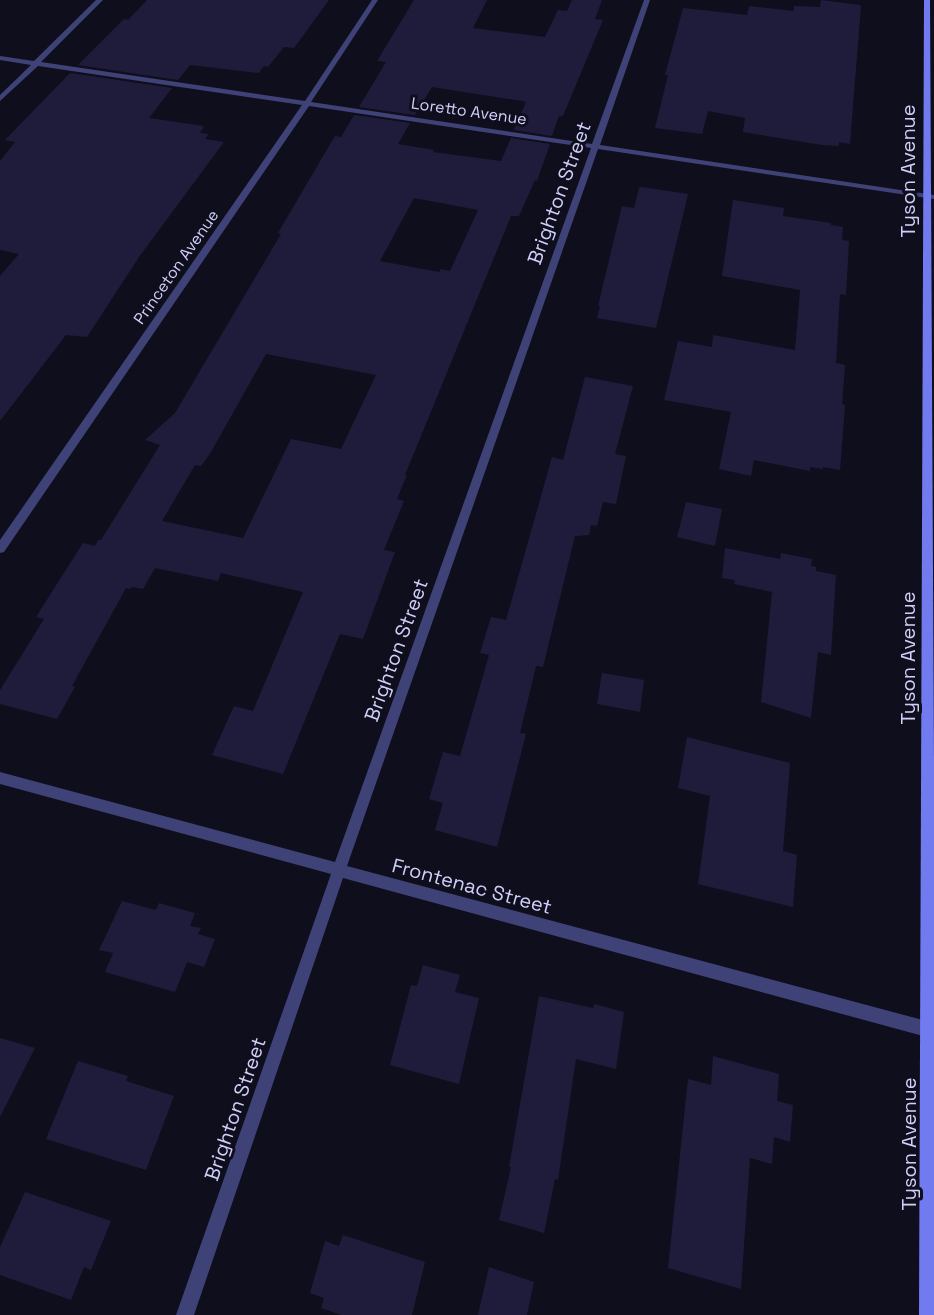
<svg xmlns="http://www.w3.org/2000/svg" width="934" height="1315" font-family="'Space Grotesk',sans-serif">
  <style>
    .building { fill: #1f1c3b; fill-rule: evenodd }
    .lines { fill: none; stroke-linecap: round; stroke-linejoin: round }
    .street { fill: #3e4277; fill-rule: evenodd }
    .secondary { fill: #717aef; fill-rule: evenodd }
    .labels { text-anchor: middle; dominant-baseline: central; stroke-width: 6; stroke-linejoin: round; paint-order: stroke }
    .far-street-label { font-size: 16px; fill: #d0cffa; stroke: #0f0e1d }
    .street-label { font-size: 20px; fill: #d0cffa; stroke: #0f0e1d }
  </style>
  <rect width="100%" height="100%" fill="#0f0e1d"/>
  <path class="building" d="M147 0H329L294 48 284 47 268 67 264 66 259 73 190 65 178 80 78 65 124 19 128 20Z
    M414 0H487L473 28 545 37 558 10 567 11 572 0H602L595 19 603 20 563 116H559L552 136 514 130 526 102 522 101 432 87 415 115 359 107 386 62 377 61Z
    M821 0 861 5 850 144 839 142V146L822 145 743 132 745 118 708 111 702 134 655 128 668 75H665L683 8 747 15 749 6 794 11V6L820 7Z
    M70 73 172 88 149 118 204 126 200 133 209 134 205 139 224 142 139 257 87 337 66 335 0 421V276L19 254 0 250V161L15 142 5 140Z
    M354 115 410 123 398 144 434 150 433 152 501 161 511 138 550 144 537 181 535 180 519 216H511L405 475H407L397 499 404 501 384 550 395 552 363 639 340 634 283 774 212 755 234 706 253 711 303 592 221 573 218 581 155 568 143 589 132 587 130 589 126 588 72 686 75 687 57 719 0 704V690L44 619 36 617 83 543 95 546 98 540H101L160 445 145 440 175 413 281 234 278 233 319 163 335 136 341 137ZM414 198 478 210 450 271 441 269 439 272 380 261ZM266 354 376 375 341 449 291 439 243 538 162 521 195 465 201 466 211 452Z
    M642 187 688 194 656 328 597 318 600 306H598L622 206 634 208 639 188Z
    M733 200 784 208 783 216 831 223V225L843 227 842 240 849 241 846 295 840 294 836 363 845 365 842 404 845 405 840 470 823 467V469L810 467V471L754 460 751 476 719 469 731 412 664 400 678 341 712 347 713 335 795 350 800 290 722 276Z
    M585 377 633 386 615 454 626 456 616 504 603 502 597 526 591 525 589 535 575 536 543 667 536 666 520 733 526 734 497 847 435 830 443 803 429 799 443 752 460 756 489 655 480 653 491 617 506 620 552 457 563 460Z
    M686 502 722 509 715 546 677 537Z
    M725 548 780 559 781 553 812 559 811 566 816 567V571L836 575 831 655 818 652 811 718 761 702 772 592 734 584 735 580 722 578Z
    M602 673 644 680 640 712 597 704Z
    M687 737 790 763 783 851 797 855 793 907 698 884 710 796 678 788Z
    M122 901 156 910 159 903 195 913 190 926 201 928 198 934 215 939 204 967 187 962 175 992 105 972 113 953 99 950Z
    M423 965 460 975 455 992 479 998 459 1084 390 1065 411 985 417 986Z
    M539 996 593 1008 594 1004 624 1012 616 1069 576 1059 558 1180 555 1179 544 1233 499 1220 511 1167H509Z
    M0 1038 35 1048 0 1117Z
    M713 1056 779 1074 777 1101 793 1105 790 1142 774 1137 772 1164 750 1158 741 1289 668 1268 688 1079 711 1085Z
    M78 1061 128 1076 126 1081 174 1096 146 1170 46 1139Z
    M25 1192 111 1221 91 1270 84 1267 71 1300 0 1275V1247Z
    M343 1235 425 1262 412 1315H341L321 1308 324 1298 310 1293 325 1241 339 1246Z
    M489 1267 534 1282 527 1315H478Z"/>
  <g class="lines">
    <path class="street" d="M96 0H103L41 62 305 101 372 0H378L311 102 592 144 644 0H650L600 145 934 195V199L598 149 347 866 934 1023V1039L343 878 194 1315H176L331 874 0 784V772L335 862 591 148 309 106 4 552 0 553V540L302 105 38 66 0 101V95L31 65 0 60V56L34 61Z"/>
    <path class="secondary" d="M924 0H930L934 761V1315H919Z"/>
  </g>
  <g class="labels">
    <g class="far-street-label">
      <text transform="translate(469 111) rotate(8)">Loretto Avenue</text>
      <text transform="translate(176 267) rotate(-55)">Princeton Avenue</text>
    </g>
    <g class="street-label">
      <text transform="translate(908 171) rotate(-90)">Tyson Avenue</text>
      <text transform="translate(559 193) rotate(-70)">Brighton Street</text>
      <text transform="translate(396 650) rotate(-70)">Brighton Street</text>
      <text transform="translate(908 658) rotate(-90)">Tyson Avenue</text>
      <text transform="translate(472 886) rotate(15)">Frontenac Street</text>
      <text transform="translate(235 1109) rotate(-71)">Brighton Street</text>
      <text transform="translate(909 1144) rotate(-90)">Tyson Avenue</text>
    </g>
  </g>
</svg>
